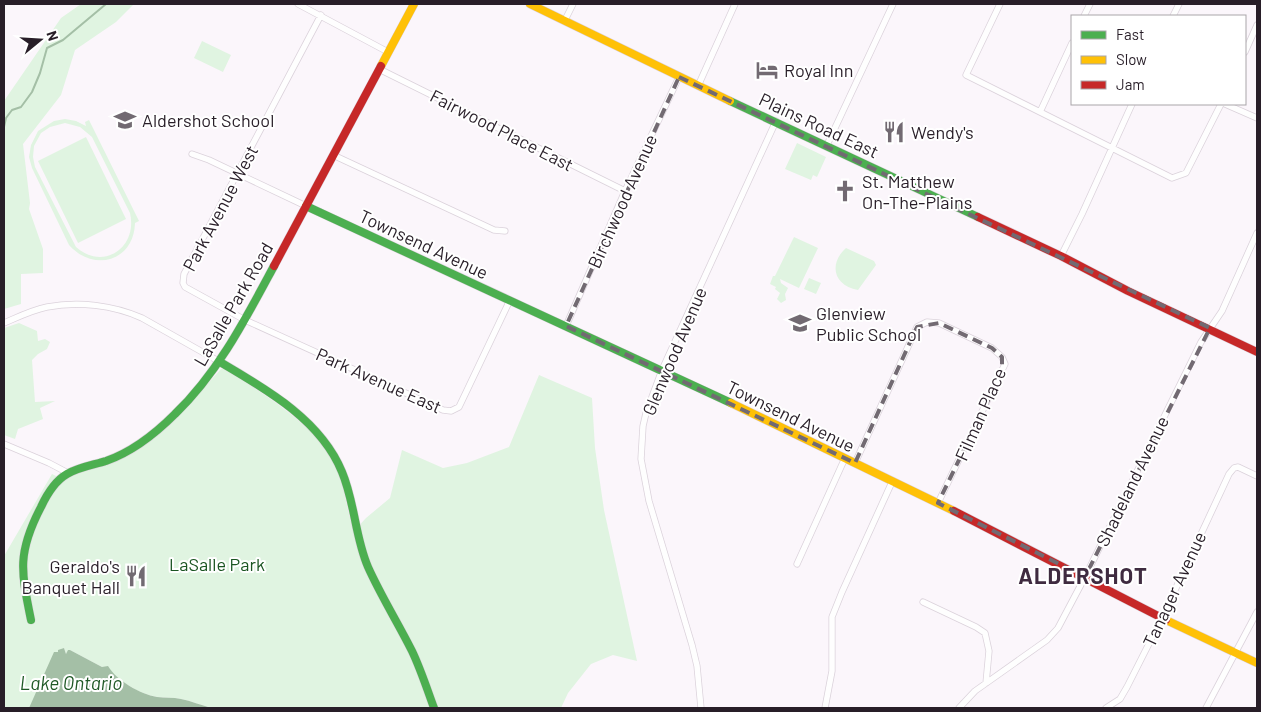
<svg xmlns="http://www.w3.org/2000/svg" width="1261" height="712" font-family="Barlow,sans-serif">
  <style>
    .green { fill: #e0f4e1; fill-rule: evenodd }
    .water { fill: #a4bfa6 }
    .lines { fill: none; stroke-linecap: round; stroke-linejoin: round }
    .stream { stroke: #a4bfa6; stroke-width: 2 }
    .street-casing { stroke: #dbd2db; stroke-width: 7 }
    .fast-casing { stroke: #dbd2db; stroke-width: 9 }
    .slow-casing { stroke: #dbd2db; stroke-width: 9 }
    .jam-casing { stroke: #dbd2db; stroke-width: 9 }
    .street { stroke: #fefefe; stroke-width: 5.5 }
    .fast { stroke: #4caf50; stroke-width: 8 }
    .slow { stroke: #ffc107; stroke-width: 8 }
    .jam { stroke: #c62828; stroke-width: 8 }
    .marked { fill: none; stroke: #726a72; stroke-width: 4; stroke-dasharray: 10 6; stroke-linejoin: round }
    .labels { text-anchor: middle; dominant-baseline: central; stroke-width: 4; stroke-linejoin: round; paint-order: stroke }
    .poi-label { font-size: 18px; fill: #281e28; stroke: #fff; text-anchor: start }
    .street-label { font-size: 18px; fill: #281e28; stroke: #fff }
    .park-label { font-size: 18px; fill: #1b5522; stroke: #fff }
    .water-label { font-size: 19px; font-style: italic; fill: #205926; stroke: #fff }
    .district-label { font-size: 22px; font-weight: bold; letter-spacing: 1px; fill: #3f2b40; stroke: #fff }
  </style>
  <rect width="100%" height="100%" fill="#fbf6fb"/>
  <path class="green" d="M81 4H134L116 22 75 50 61 95 23 144 30 203 29 209 43 249V273L21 274V304L4 309V101L61 18Z
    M202 41 231 55 223 72 194 58Z
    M65 119 76 121 86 126 85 122 89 120 139 221 135 223C134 261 94 273 69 245L32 168 29 157 31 145 38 131 54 121ZM65 123 80 127 92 137 130 213C138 248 103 271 76 247L35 167 33 157 34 146 41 133 50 127Z
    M86 137 126 219 78 243 38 161Z
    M797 143 826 157 817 177 813 175 811 180 785 169Z
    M794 237 818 248 799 288 780 279 781 283 788 288 785 294 786 300 781 303 777 299 780 293 775 289 776 287 770 284 773 276H775Z
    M846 248 874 261 876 265 858 290C834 286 828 264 846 248Z
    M809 278 821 283 816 294 804 289Z
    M19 323 37 331 38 341 45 339 50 342 47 349 38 354 32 360 35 402 55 401 40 408 43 419 18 429 15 439 4 435V328Z
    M221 369H224C259 390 315 425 334 462 345 483 346 509 354 531L366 518 390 498 402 450 443 468 467 463 509 447 539 375 592 398 595 448 604 510 637 661 613 655 591 664 568 693 561 708H211C201 705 191 701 181 699 173 697 165 698 157 697 140 694 117 681 108 667H102L70 650 66 654 64 648 58 652 29 708H4V556L52 474 60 478 67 469 82 463 99 466 159 434 173 421Z"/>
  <path class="water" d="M64 648 66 654 68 650H70L102 667 108 666C117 681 140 694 157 697 165 698 173 697 181 699 191 701 201 705 211 708H29L54 652H58V650Z"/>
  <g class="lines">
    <path class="stream" d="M4 127 6 118 12 110 21 107 32 92 40 73 47 48 63 40 106 4"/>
    <g class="street-casing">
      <path id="street" d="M298 4 388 52
        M1000 4 966 75 1172 178 1186 173 1221 104
        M321 15 184 274 183 283 185 287 245 320 443 410 451 411 459 407 510 300
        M1084 16 1090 4
        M1173 16 1179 4
        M565 20 573 4
        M1245 52 1257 25
        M379 69 625 191
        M698 86 735 4
        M1225 104 1257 118
        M1040 112 1072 43
        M827 145 893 4
        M192 154 209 160 306 206
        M333 155 494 230 505 231
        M1061 256 1082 214 1132 104
        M4 323C18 317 32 310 47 307 78 301 113 305 142 318L220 362
        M566 326 625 191 679 77
        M4 444 49 463 68 473
        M855 463 917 327 927 322 939 323 992 348 1002 357 1005 364 938 503
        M797 564 845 458
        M923 602 976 627 985 633 989 651 986 683
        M701 708 697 666 692 645 649 501 641 459 643 426 646 413 662 370 776 121
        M825 708 832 671V617L842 592 892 482
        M959 708 975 691 1047 640 1058 628 1085 577 1201 342 1222 311 1257 233
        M1106 708 1120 699 1127 687 1162 618 1229 474 1234 468 1238 467 1257 476
        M1206 708 1257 612"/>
    </g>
    <g class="fast-casing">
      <path id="fast" d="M730 101 978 217
        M306 206 731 403
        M220 362C266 389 321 420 342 472 355 503 355 537 368 567 381 596 398 623 412 651 421 670 427 689 434 708
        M31 620C21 571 17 553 41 507 47 494 55 481 67 474 79 467 93 465 106 461 132 452 156 433 175 414 218 373 246 318 274 266"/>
    </g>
    <g class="slow-casing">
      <path id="slow" d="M530 4 730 101
        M381 66 414 4
        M731 403 954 511
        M1166 620 1257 663"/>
    </g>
    <g class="jam-casing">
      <path id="jam" d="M978 217 1061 256 1128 291 1257 352
        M274 266 381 66
        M954 511 1166 620"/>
    </g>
    <use href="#street" class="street"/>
    <use href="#fast" class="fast"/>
    <use href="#slow" class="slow"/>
    <use href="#jam" class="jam"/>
  </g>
  <path class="marked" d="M679 77 1210 328 1085 577 938 503 1002 372V357L992 348 939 323 917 327 855 463 566 326Z"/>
  <defs>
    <g id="hotel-bare" transform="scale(1.725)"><path d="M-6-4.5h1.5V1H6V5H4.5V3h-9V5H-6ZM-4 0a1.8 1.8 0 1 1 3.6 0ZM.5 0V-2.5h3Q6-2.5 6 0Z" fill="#726a72" stroke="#fff" stroke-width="2.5" paint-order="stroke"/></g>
    <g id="school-bare" transform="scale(1.725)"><path d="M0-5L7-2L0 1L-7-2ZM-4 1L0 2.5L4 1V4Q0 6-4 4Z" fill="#726a72" stroke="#fff" stroke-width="2.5" paint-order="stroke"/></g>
    <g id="restaurant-bare" transform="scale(1.725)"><path d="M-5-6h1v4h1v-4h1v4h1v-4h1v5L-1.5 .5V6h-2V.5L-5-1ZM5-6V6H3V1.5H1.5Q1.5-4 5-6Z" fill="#726a72" stroke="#fff" stroke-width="2.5" paint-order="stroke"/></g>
    <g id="church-bare" transform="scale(1.725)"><path d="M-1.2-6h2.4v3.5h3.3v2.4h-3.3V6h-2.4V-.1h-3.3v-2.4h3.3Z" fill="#726a72" stroke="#fff" stroke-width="2.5" paint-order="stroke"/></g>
  </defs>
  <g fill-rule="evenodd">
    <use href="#hotel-bare" x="767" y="70"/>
    <use href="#school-bare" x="125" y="120"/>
    <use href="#restaurant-bare" x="894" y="132"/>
    <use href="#church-bare" x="845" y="191"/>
    <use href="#school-bare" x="800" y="323"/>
    <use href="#restaurant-bare" x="136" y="576"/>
  </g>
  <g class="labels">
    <g class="poi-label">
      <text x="784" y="70">Royal Inn</text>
      <text x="142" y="120">Aldershot School</text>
      <text x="911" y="132">Wendy's</text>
      <text x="862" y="181">St. Matthew<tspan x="862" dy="21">On-The-Plains</tspan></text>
      <text x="816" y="313">Glenview<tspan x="816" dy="21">Public School</tspan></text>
      <text x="120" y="566" text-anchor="end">Geraldo's<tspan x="120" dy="21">Banquet Hall</tspan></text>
    </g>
    <g class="street-label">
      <text transform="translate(819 125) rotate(25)">Plains Road East</text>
      <text transform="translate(502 130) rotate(27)">Fairwood Place East</text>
      <text transform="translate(622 201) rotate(-66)">Birchwood Avenue</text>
      <text transform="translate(220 208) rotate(-62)">Park Avenue West</text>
      <text transform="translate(424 244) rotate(25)">Townsend Avenue</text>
      <text transform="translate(233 304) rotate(-60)">LaSalle Park Road</text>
      <text transform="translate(674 351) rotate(-67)">Glenwood Avenue</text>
      <text transform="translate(379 380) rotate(24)">Park Avenue East</text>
      <text transform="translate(980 414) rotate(-66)">Filman Place</text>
      <text transform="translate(791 416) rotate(26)">Townsend Avenue</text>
      <text transform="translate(1132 481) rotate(-64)">Shadeland Avenue</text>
      <text transform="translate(1174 589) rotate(-65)">Tanager Avenue</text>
    </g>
    <g class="park-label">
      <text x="217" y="564">LaSalle Park</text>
    </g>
    <g class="water-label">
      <text x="71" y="682">Lake Ontario</text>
    </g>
    <g class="district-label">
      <text x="1083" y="575">ALDERSHOT</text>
    </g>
  </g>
  <rect width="1261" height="712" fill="none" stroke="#281e28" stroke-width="10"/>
  <rect x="1071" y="15" width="175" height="90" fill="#ffffff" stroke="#a9a5a9"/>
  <rect x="1081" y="31" width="25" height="8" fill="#4caf50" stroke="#a9a5a9"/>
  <text x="1116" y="40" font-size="15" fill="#281e28">Fast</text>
  <rect x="1081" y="56" width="25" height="8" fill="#ffc107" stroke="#a9a5a9"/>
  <text x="1116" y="65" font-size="15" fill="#281e28">Slow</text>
  <rect x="1081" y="81" width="25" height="8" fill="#c62828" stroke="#a9a5a9"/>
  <text x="1116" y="90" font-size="15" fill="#281e28">Jam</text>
  <g transform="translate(40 40) rotate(72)" stroke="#ffffff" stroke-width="4" paint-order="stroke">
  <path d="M0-4L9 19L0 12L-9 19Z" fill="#281e28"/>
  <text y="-8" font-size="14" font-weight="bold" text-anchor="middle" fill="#281e28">N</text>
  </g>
</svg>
